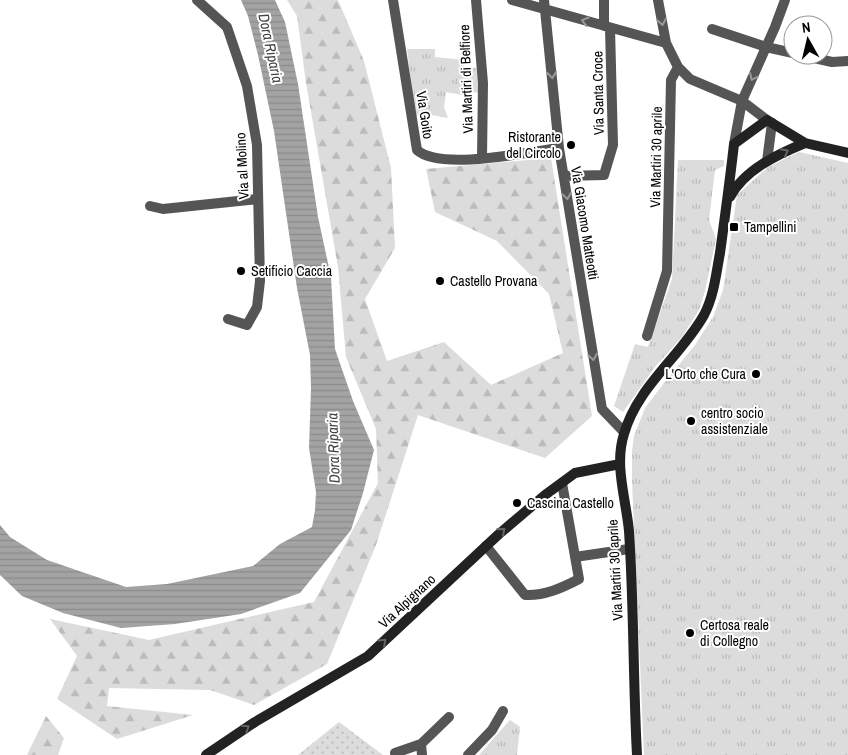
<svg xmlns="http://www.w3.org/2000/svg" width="848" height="755" font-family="'Archivo Narrow',sans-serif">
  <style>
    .grass { fill: url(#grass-dots) }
    .forest { fill: url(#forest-firs) }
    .park { fill: url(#park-tufts) }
    .water { fill: url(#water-rules) }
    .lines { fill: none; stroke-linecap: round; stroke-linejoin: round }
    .street { stroke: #555; stroke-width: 10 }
    .secondary { stroke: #222; stroke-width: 10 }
    .oneway { stroke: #999 }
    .oneway2 { stroke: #646464 }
    .poi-dot { fill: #000; stroke: #fff; stroke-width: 2 }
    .labels { text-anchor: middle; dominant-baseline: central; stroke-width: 4; stroke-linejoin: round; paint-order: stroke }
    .street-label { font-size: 14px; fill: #000; stroke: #fff }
    .poi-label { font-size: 14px; fill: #000; stroke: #fff; text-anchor: start }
    .water-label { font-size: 15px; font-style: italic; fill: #444; stroke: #fff }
  </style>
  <defs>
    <pattern id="grass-dots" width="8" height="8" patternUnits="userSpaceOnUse" patternTransform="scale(1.25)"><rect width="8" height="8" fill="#dcdcdc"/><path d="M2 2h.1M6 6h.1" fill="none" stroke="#bbb" stroke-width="1.8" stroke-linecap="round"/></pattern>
    <pattern id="forest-firs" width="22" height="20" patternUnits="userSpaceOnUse" patternTransform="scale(1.25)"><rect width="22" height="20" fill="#dcdcdc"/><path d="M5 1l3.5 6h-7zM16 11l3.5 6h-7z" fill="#bbb"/></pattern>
    <pattern id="park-tufts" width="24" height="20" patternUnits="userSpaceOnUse" patternTransform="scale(1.25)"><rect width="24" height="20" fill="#dcdcdc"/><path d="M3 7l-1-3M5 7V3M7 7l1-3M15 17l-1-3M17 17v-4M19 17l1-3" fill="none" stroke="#bbb"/></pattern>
    <pattern id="water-rules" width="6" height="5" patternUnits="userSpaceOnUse" patternTransform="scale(1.25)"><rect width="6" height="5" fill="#a3a3a3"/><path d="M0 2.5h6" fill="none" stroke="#8b8b8b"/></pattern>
  </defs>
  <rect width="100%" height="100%" fill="#fff"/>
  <path class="grass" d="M339 722 383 755H298Z"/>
  <path class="forest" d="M287 0H338L364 61 391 168 395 248 365 299 387 361 444 342 491 385 563 353 549 294 497 241 435 212 426 169 551 158 592 416 545 458 418 415 376 545 327 664 254 705 210 690 109 688 107 706 193 715 117 739 57 699 77 656 50 619 149 640 314 602 378 483 376 429 346 357 338 267 306 83 297 16Z
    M46 716 64 738 58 755H27Z"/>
  <path class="park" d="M407 49H435V57L464 60V67L478 68 479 93 468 91 467 96 446 92 444 107 448 118 426 114 415 116Z
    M799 152 848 163V755H644L632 481V451L634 436 645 408 664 383 695 345 713 317 723 290 737 195 768 167Z
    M678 160H724V166L715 170 709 220 716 239 705 291 699 310 682 337 655 367 623 412 614 406 635 344 648 347 672 279Z
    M510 720 520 727 517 755H479Z"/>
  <path class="water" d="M241 0H275L285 22 298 84 318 217 331 277 335 349 353 401 374 450 363 493 351 530 300 593 241 614 175 624 121 628 63 613 22 596 0 575V525L10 537 47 560 126 587 167 584 253 566 280 544 312 527 315 510 316 492 309 448 311 388 310 355 297 288 274 131 258 55 248 16Z"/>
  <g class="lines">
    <path class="street" d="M197 0 227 27 247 86 257 145 260 281 257 307 247 325 228 319
      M393 0 417 150C440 171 528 152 559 148
      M476 0 483 83 482 158
      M512 0 666 43
      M544 0 559 148 602 409 624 432
      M658 0 666 43 678 67 690 79 742 101 767 120
      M604 26V0
      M712 29 766 47 793 53
      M801 55 832 62 848 61
      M734 144 742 101 775 27 785 0
      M767 161 772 123
      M564 176 604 175 613 145 610 28
      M150 206 163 209 257 199
      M647 336 667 271 671 80 678 67
      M486 546 525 595C544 596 562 588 579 579L562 483
      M575 557 629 549
      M395 753 421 744
      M422 755 421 744 449 717
      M468 755 492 730 503 711"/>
    <path class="secondary" d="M730 197C744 170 778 154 805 143
      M206 755 255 722 368 656 499 534 545 495 575 473 620 464
      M637 755C633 681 634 606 629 531 626 499 614 465 624 434 637 387 681 356 704 315 714 296 716 274 720 253 725 216 730 180 734 144L767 120 805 143 848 153"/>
  </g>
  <defs><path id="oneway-chevron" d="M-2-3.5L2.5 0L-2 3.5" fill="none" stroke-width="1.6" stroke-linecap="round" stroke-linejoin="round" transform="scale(1.25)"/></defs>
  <g class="oneway">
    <use href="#oneway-chevron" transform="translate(585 21) rotate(-164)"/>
    <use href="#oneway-chevron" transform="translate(662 22) rotate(80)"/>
    <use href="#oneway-chevron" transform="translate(552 75) rotate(84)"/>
    <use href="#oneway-chevron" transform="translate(753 77) rotate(115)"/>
    <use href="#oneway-chevron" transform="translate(567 196) rotate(81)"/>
    <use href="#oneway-chevron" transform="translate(593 357) rotate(81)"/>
  </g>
  <g class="oneway2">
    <use href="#oneway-chevron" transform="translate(785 152) rotate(-28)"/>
    <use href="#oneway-chevron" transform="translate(502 531) rotate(-41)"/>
    <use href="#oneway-chevron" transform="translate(383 642) rotate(-43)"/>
    <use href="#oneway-chevron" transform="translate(246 728) rotate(-34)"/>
  </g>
  <g class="poi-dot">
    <circle cx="571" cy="145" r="5"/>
    <rect x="729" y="222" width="10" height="10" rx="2.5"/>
    <circle cx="241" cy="271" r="5"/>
    <circle cx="440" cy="281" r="5"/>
    <circle cx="756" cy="374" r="5"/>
    <circle cx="691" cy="421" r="5"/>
    <circle cx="517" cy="503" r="5"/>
    <circle cx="690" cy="633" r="5"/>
  </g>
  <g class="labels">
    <g class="street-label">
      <text transform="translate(466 79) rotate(-92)">Via Martiri di Belfiore</text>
      <text transform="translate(598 93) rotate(-91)">Via Santa Croce</text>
      <text transform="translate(425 115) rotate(81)">Via Goito</text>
      <text transform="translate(656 157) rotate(-89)">Via Martiri 30 aprile</text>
      <text transform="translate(242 166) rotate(-93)">Via al Molino</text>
      <text transform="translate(585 223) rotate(81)">Via Giacomo Matteotti</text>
      <text transform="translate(615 570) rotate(-93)">Via Martiri 30 aprile</text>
      <text transform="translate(407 601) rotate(-43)">Via Alpignano</text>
    </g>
    <g class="poi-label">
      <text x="561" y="137" text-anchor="end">Ristorante<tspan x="561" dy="16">del Circolo</tspan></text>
      <text x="744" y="227">Tampellini</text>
      <text x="251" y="271">Setificio Caccia</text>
      <text x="450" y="281">Castello Provana</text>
      <text x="746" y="374" text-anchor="end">L'Orto che Cura</text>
      <text x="701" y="413">centro socio<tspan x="701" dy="16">assistenziale</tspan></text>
      <text x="527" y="503">Cascina Castello</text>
      <text x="700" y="625">Certosa reale<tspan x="700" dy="16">di Collegno</tspan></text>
    </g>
    <g class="water-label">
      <text transform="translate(271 48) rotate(78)">Dora Riparia</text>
      <text transform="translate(333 448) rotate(-92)">Dora Riparia</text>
    </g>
  </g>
  <g transform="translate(808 40) rotate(352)"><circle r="24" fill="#ffffff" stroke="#999999"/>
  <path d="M0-4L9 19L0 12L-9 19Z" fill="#000000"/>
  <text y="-8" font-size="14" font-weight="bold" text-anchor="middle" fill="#000000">N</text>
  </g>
</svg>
